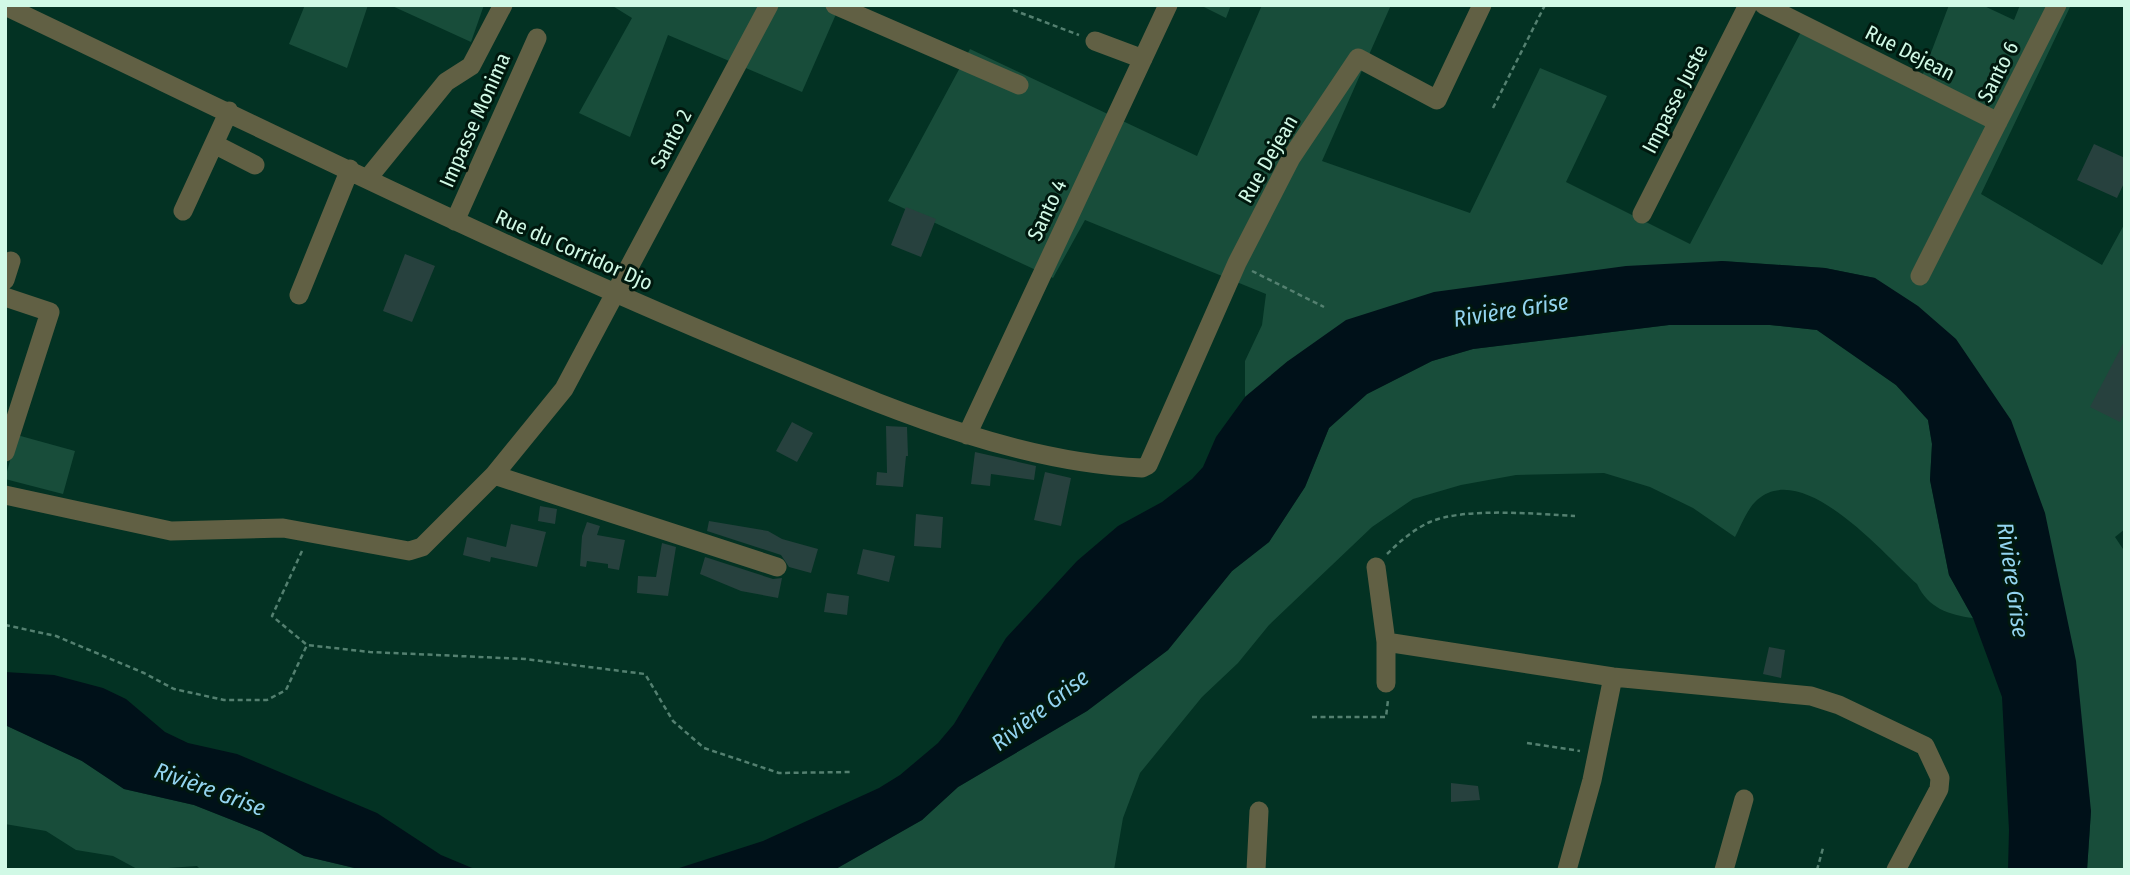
<svg xmlns="http://www.w3.org/2000/svg" width="2130" height="875" font-family="'Fira Sans Condensed',sans-serif">
  <style>
    .green { fill: #184d3a }
    .water { fill: #001119 }
    .building { fill: #27413e }
    .lines { fill: none; stroke-linecap: round; stroke-linejoin: round }
    .path { stroke: #548070; stroke-width: 2.5; stroke-dasharray: 5 3.5; stroke-linecap: butt }
    .minor { stroke: #616044; stroke-width: 19 }
    .labels { text-anchor: middle; dominant-baseline: central; stroke-width: 6; stroke-linejoin: round; paint-order: stroke }
    .street-label { font-size: 21px; fill: #d1f9e6; stroke: #00180e }
    .water-label { font-size: 23px; font-style: italic; fill: #93d4ef; stroke: #00180e }
  </style>
  <rect width="100%" height="100%" fill="#033223"/>
  <path class="green" d="M305 5H368L347 68 289 44Z
    M390 5H484L471 42Z
    M611 5H840L802 92 668 35 630 137 579 113 632 18Z
    M1200 5H1231L1226 18Z
    M1262 5H1391L1322 161 1470 213 1540 68 1607 96 1566 182 1690 244 1801 32 1918 87 1949 5H1982L2014 20 2020 5H2071L1981 194 2102 265 2125 223V529L2115 537 2125 552V870H2087L2091 811 1875 278 1825 268 1722 261 1288 361 1245 397V361L1262 325 1266 294 1085 220 1053 278 888 201 970 49 1197 156Z
    M1669 325H1770L1817 330 1896 385 1928 420 1932 444 1930 480 1949 575 1973 618C1949 615 1928 608 1917 584 1886 557 1804 458 1757 500 1747 509 1741 526 1735 537L1693 508 1650 487 1604 473 1516 475 1461 485 1413 499 1372 527 1269 625 1238 663 1202 697 1140 773 1123 818 1114 870H834L922 820 958 787 1087 711 1168 650 1232 571 1269 542 1305 487 1329 428 1367 394 1432 361 1473 349Z
    M17 435 75 451 63 494 5 479Z
    M5 725 82 761 124 789 194 805 262 832 304 856 363 870H201L197 866 139 870 113 856 76 850 46 831 5 824Z"/>
  <path class="water" d="M1722 261 1825 268 1875 278 1918 306 1956 339 2011 420 2045 513 2076 661 2091 811 2087 870H2008L2009 830 2002 697 1973 618 1949 575 1930 480 1932 444 1928 420 1896 385 1817 330 1770 325H1669L1473 349 1432 361 1367 394 1329 428 1305 487 1269 542 1232 571 1168 650 1087 711 958 787 922 820 834 870H673L763 841 879 788 900 775 938 743 954 724 1006 638 1077 561 1118 526 1162 502 1192 479 1203 467 1216 437 1245 397 1288 361 1346 320 1434 292 1626 266Z
    M5 672 54 675 103 688 126 699 165 732 188 743 237 754 377 813 441 855 477 870H363L304 856 262 832 194 805 124 789 82 761 5 725Z"/>
  <path class="building" d="M2094 144 2125 158V181L2117 198 2077 180Z
    M906 207 936 219 921 257 891 245Z
    M405 254 435 266 412 322 383 311Z
    M2125 340V412L2120 422 2090 407Z
    M792 422 813 433 797 462 776 451Z
    M886 426 907 427 908 456H906L903 487 876 485 877 472 887 473Z
    M975 452 1036 466 1034 480 991 474 990 486 971 484Z
    M1045 472 1071 478 1061 526 1034 520Z
    M540 506 557 509 555 524 538 521Z
    M916 514 943 517 941 548 914 546Z
    M709 521 768 531 782 539 818 549 811 573 789 567 781 555 707 531Z
    M587 522 600 526 597 535 625 540 619 570 608 568V564L587 561 586 567 580 566 582 536Z
    M511 524 546 532 537 567 491 557 490 562 463 555 467 537 506 547Z
    M662 543 676 547 668 596 637 593 638 576 656 577Z
    M863 549 895 556 889 582 857 574Z
    M705 557 773 579 782 578 778 598 741 591 700 574Z
    M827 593 849 596 847 615 824 612Z
    M1769 647 1785 650 1781 678 1763 674Z
    M1451 783 1478 786 1480 800 1451 802Z"/>
  <g class="lines">
    <path class="path" d="M1013 10 1079 35
      M1493 108 1545 5
      M1252 271 1324 307
      M302 551 272 616 307 645 370 652 525 659 645 674 673 721 704 748 779 773 853 772
      M1387 554C1399 542 1414 529 1430 522 1464 507 1537 514 1575 516
      M5 625 56 636 144 673 174 689 224 700H267L286 690 307 645
      M1312 717H1386L1388 700
      M1527 743 1580 751
      M1817 870 1823 848"/>
    <path class="minor" d="M835 5 1019 85
      M1764 5 1998 122
      M5 6C253 124 499 247 753 352 876 402 1007 462 1142 468L1148 465 1237 263 1291 158 1358 58 1437 100 1482 5
      M1095 41 1143 59
      M214 144 255 165
      M368 178 446 82 471 66 503 5
      M183 211 229 111
      M1642 214 1748 5
      M455 221 537 38
      M1920 276 2057 5
      M5 280 11 261
      M299 295 350 169
      M5 297 50 312 5 452
      M967 435 1168 5
      M494 475 777 567
      M5 495 171 531 283 528 409 551 422 547 494 475 564 389 769 5
      M1376 567 1386 642V683
      M1386 642 1613 677 1811 696 1839 705 1925 746 1940 778 1939 789 1896 870
      M1256 870 1259 811
      M1567 870 1592 780 1613 677
      M1724 870 1744 799"/>
  </g>
  <g class="labels">
    <g class="street-label">
      <text transform="translate(1910 53) rotate(27)">Rue Dejean</text>
      <text transform="translate(1998 72) rotate(-63)">Santo 6</text>
      <text transform="translate(1675 99) rotate(-63)">Impasse Juste</text>
      <text transform="translate(475 120) rotate(-66)">Impasse Monima</text>
      <text transform="translate(671 139) rotate(-62)">Santo 2</text>
      <text transform="translate(1268 159) rotate(-60)">Rue Dejean</text>
      <text transform="translate(1047 210) rotate(-65)">Santo 4</text>
      <text transform="translate(574 250) rotate(24)">Rue du Corridor Djo</text>
    </g>
    <g class="water-label">
      <text transform="translate(1511 310) rotate(-9)">Rivière Grise</text>
      <text transform="translate(2013 580) rotate(82)">Rivière Grise</text>
      <text transform="translate(1040 710) rotate(-38)">Rivière Grise</text>
      <text transform="translate(210 789) rotate(20)">Rivière Grise</text>
    </g>
  </g>
  <rect width="2130" height="875" fill="none" stroke="#d1f9e6" stroke-width="14"/>
</svg>
